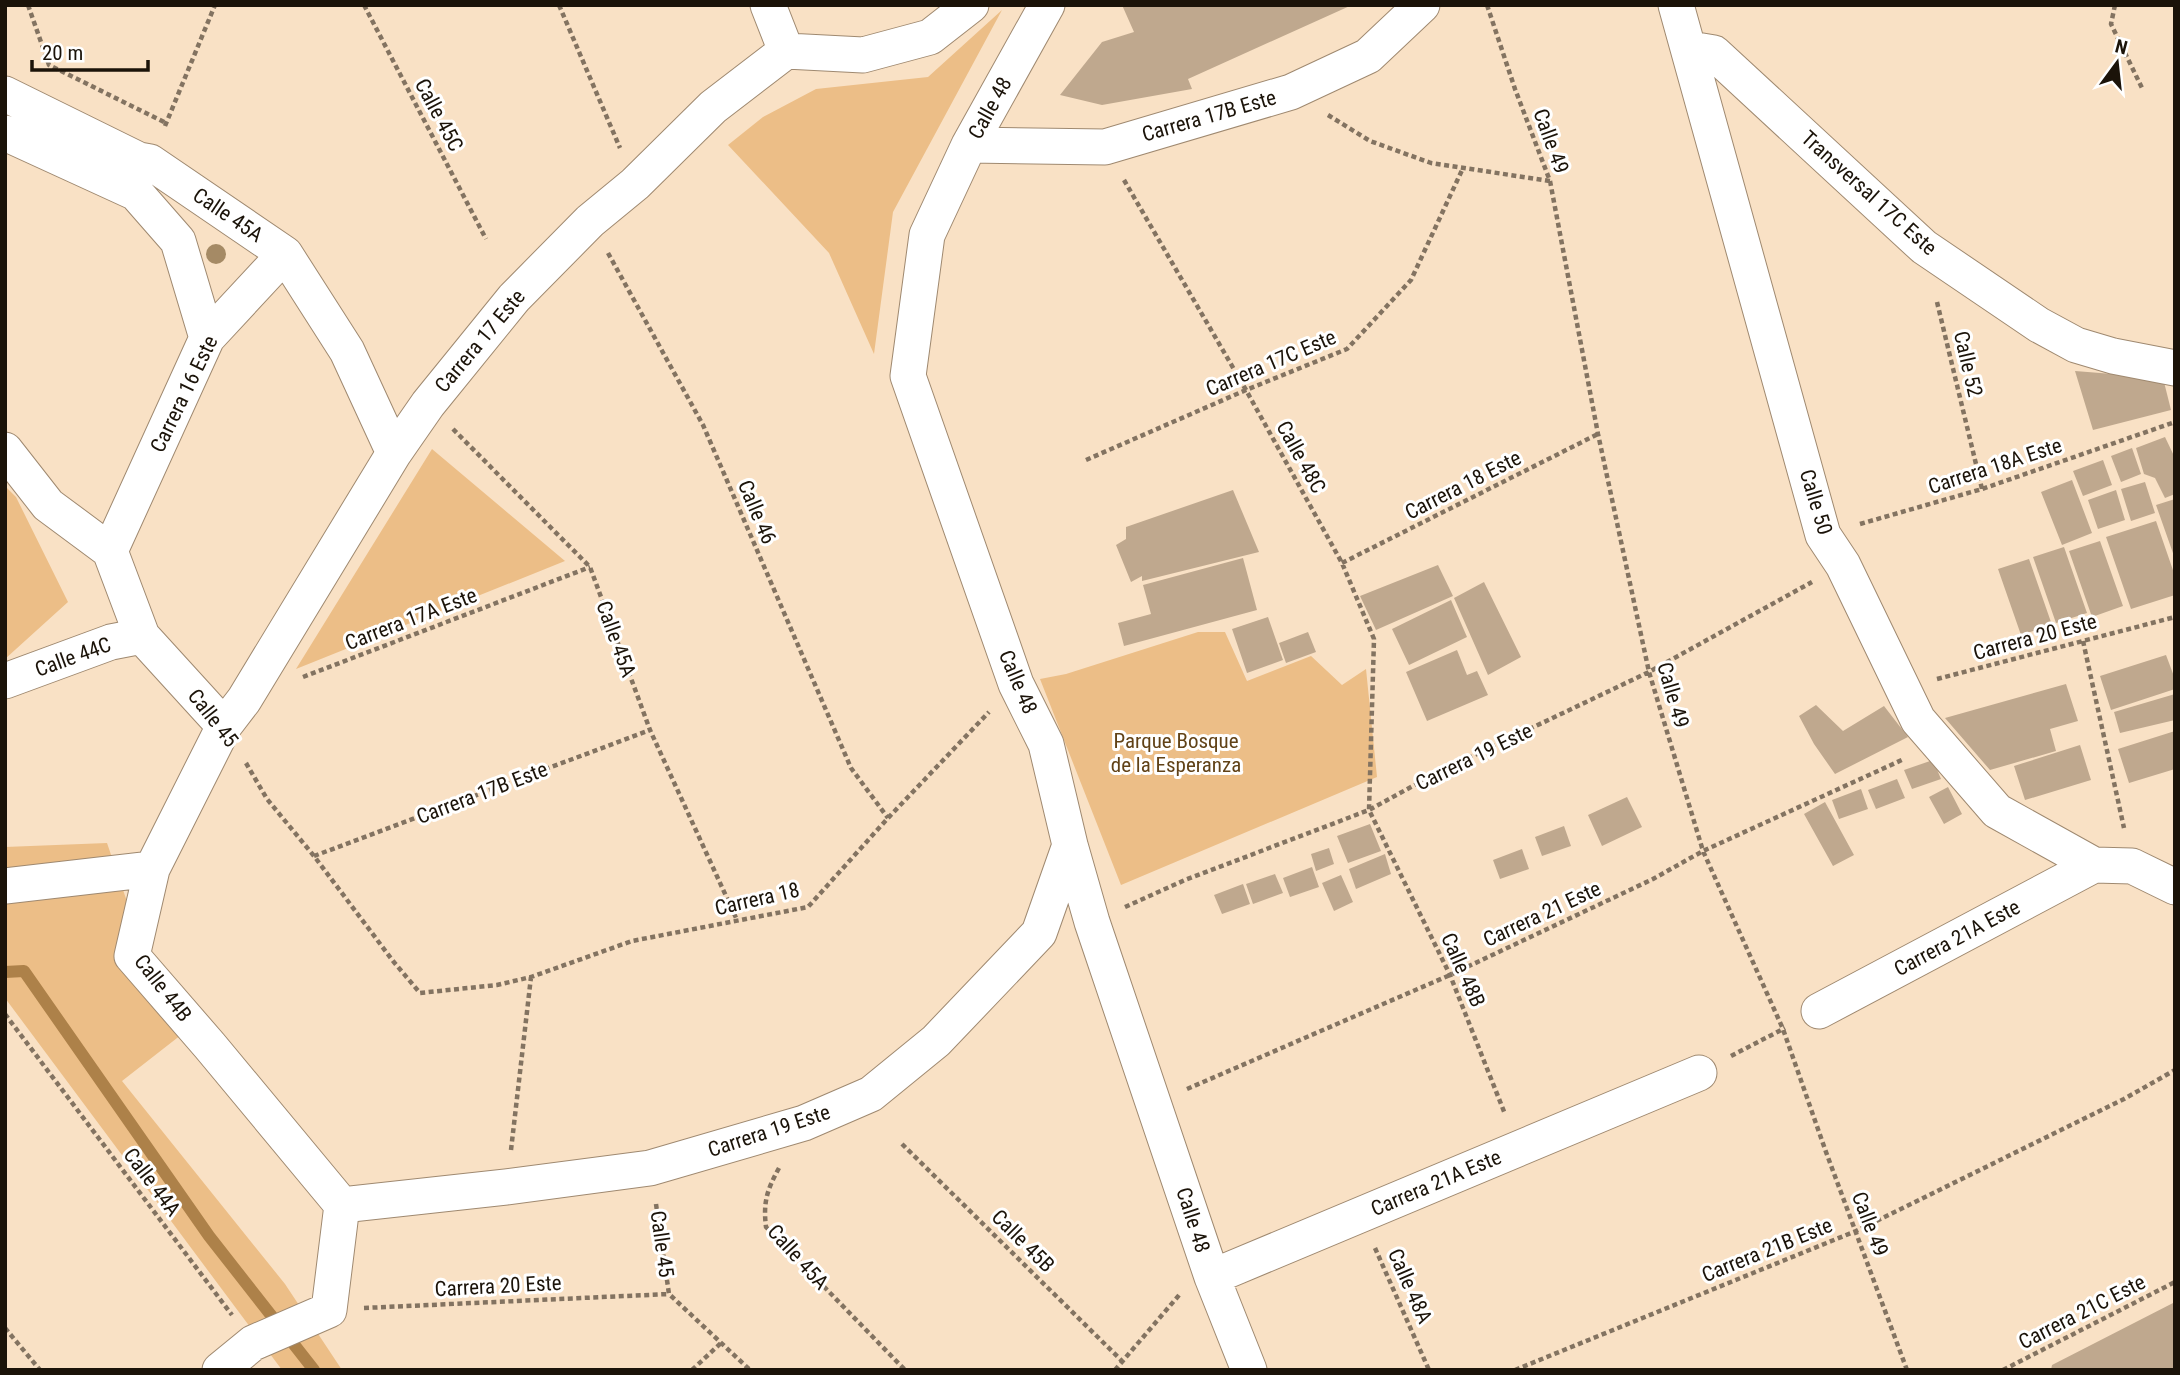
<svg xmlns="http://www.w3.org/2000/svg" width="2180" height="1375" font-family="'Roboto Condensed',sans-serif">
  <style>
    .green { fill: #ecbe87 }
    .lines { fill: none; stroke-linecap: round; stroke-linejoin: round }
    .stream { stroke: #ad8149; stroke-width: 12 }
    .building { fill: #bfa88e }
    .street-casing { stroke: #9f8970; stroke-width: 37 }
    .path { stroke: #837361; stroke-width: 4.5; stroke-dasharray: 5 3.5; stroke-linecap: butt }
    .street { stroke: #fff; stroke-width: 35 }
    .tree { fill: #a58a65 }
    .labels { text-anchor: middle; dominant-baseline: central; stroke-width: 6; stroke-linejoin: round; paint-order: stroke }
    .street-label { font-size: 21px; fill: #1b1309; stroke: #fff }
    .park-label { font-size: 21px; fill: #614217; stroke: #fff }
  </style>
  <rect width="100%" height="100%" fill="#f9e1c5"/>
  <path class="green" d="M1002 10 893 212 874 354 829 253 728 145 763 117 816 89 928 77Z
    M432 449 565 561 296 669Z
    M5 486 16 497 68 602 5 659Z
    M1198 632H1225L1247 681 1311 656 1342 685 1366 669 1377 777 1121 885 1040 679 1066 674Z
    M107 843 149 966 195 1024 122 1081 285 1284 342 1370H282L5 998V847Z"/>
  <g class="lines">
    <path class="stream" d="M5 972 24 971 209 1236 314 1370"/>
  </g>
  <path class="building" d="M1122 5H1352L1188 79 1192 89 1102 105 1060 95 1102 42 1134 32Z
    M2075 371 2163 378 2171 410 2093 430Z
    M2165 437 2175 458V494L2165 498 2155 478 2144 474 2136 448Z
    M2132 448 2141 474 2121 482 2111 456Z
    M2103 460 2112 485 2083 496 2073 471Z
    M2072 480 2092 533 2062 545 2041 492Z
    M2145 482 2155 513 2131 521 2121 489Z
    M1233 490 1259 552 1142 581V576L1131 582 1116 545 1126 539V527Z
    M2116 490 2125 520 2098 529 2088 500Z
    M2175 499V556H2174L2156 505Z
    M2156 521 2175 576V595L2131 609 2106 537Z
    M2100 541 2123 606 2092 617 2069 551Z
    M2064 547 2087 613 2056 623 2033 557Z
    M1243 558 1257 610 1124 646 1118 623 1151 614 1143 585Z
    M2029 559 2052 625 2021 635 1998 569Z
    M1438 565 1453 596 1376 630 1360 596Z
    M1484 582 1521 657 1488 675 1454 598Z
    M1451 600 1467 637 1409 665 1392 629Z
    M1268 617 1283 660 1247 673 1232 629Z
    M1308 632 1316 652 1286 663 1279 643Z
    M1457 650 1467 675 1477 671 1488 695 1427 721 1406 672Z
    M2166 655 2175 679V689L2111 710 2100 676Z
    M2066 684 2078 721 2050 729 2056 751 1990 770 1945 718Z
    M2175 694V720L2120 733 2114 712Z
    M1816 705 1843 731 1884 706 1908 737 1835 774 1814 744 1799 716Z
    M2175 731V769L2129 783 2118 749Z
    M2080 745 2091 780 2025 800 2014 766Z
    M1933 760 1941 779 1912 789 1904 770Z
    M1897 779 1905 798 1876 809 1868 790Z
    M1948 787 1962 814 1944 824 1929 797Z
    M1861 789 1868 809 1839 819 1832 800Z
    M1627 797 1642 827 1602 846 1588 815Z
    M1825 802 1854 855 1833 866 1804 814Z
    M1370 824 1381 851 1348 863 1337 836Z
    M1564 826 1571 846 1542 856 1535 837Z
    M1329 848 1334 864 1316 871 1311 854Z
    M1522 849 1529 869 1500 879 1493 860Z
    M1385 854 1391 874 1356 889 1349 869Z
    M1312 867 1319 887 1290 897 1283 878Z
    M1275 874 1283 893 1253 904 1246 884Z
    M1341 875 1353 902 1334 911 1322 883Z
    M1243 884 1250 904 1222 914 1214 895Z
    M2175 1302V1370H2051L2052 1365Z"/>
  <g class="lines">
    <g class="street-casing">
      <path id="street" d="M768 5 786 51
        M1047 5 969 145 927 235 908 376 1016 684 1046 744 1070 845 1092 922 1212 1277 1249 1370
        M1676 5 1823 535 1843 565 1918 720 1997 811 2094 865 2132 866 2175 887
        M1690 49 1714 53 1924 247 2039 325 2076 345 2113 356 2175 368
        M5 94 139 160 150 162 285 254 347 351 394 453
        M5 133 136 193 178 241 207 338
        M969 145 1105 147 1291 92 1368 56 1422 5
        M5 450 48 505 110 551 142 636 224 726
        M110 551 207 338 285 254
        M5 681 111 642 142 636
        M5 886 152 869
        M1819 1011 2094 865
        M342 1205 210 1046 132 956 152 869 224 726 244 700 394 453 428 404 514 298 590 221 635 184 713 107 786 51 863 55 930 37 971 5
        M342 1205 506 1187 650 1168 804 1123 871 1094 936 1041 1039 933 1070 845
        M1212 1277 1699 1073
        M220 1370 253 1343 329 1310 342 1205"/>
    </g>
    <path class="path" d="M28 5 49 65 166 123
      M364 5 486 239
      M559 5 620 148
      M1487 5 1515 89 1550 181 1598 434 1649 672 1703 851 1783 1029 1826 1152 1907 1370
      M2115 5 2111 24 2142 88
      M1328 115 1370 141 1431 163 1550 181
      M165 126 215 5
      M1124 180 1246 390 1342 563 1374 639 1369 810 1450 975 1505 1114
      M608 253 703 425 851 768 888 818
      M1937 302 1982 489
      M453 429 590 567 650 730 737 920
      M1086 460 1246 390 1347 349 1411 280 1463 168
      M1860 524 1982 489 2175 422
      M1342 563 1598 434
      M2083 641 2124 828
      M303 677 590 567
      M1937 679 2175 617
      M246 763 267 799 314 856 393 961 420 993 497 985 531 977 632 941 808 907 888 818 989 712
      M314 856 650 730
      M1125 907 1185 880 1369 810 1433 775 1649 672 1812 582
      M5 1014 232 1315
      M1731 1056 1785 1028
      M1187 1089 1450 975 1653 879 1703 851 1904 759
      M902 1144 1122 1361
      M511 1150 531 977
      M779 1168C767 1190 763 1202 766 1227L905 1370
      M656 1204 669 1294 750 1370
      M1375 1248 1429 1370
      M364 1308 669 1294
      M5 1328 40 1370
      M692 1370 721 1343
      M1115 1370 1180 1294
      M1515 1370 1856 1231 2124 1099 2175 1070
      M2003 1370 2175 1282"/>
    <use href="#street" class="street"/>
  </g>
  <circle class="tree" cx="216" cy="254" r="10"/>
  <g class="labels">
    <g class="street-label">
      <text transform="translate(990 108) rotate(-61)">Calle 48</text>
      <text transform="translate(439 115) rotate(62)">Calle 45C</text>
      <text transform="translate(1209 116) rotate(-16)">Carrera 17B Este</text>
      <text transform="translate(1551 141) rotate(70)">Calle 49</text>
      <text transform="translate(1869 193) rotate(42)">Transversal 17C Este</text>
      <text transform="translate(228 215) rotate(34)">Calle 45A</text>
      <text transform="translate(480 341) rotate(-50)">Carrera 17 Este</text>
      <text transform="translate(1271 363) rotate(-23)">Carrera 17C Este</text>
      <text transform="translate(1968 364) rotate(77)">Calle 52</text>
      <text transform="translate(184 394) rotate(-64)">Carrera 16 Este</text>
      <text transform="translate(1301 457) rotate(61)">Calle 48C</text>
      <text transform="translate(1995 466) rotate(-18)">Carrera 18A Este</text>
      <text transform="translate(1463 485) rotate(-27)">Carrera 18 Este</text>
      <text transform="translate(1816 502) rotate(73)">Calle 50</text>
      <text transform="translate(757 512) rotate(67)">Calle 46</text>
      <text transform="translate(411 619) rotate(-21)">Carrera 17A Este</text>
      <text transform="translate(2035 637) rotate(-15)">Carrera 20 Este</text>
      <text transform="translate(616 639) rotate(70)">Calle 45A</text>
      <text transform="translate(73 657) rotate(-20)">Calle 44C</text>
      <text transform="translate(1018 682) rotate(67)">Calle 48</text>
      <text transform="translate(1673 695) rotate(74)">Calle 49</text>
      <text transform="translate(213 718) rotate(52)">Calle 45</text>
      <text transform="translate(1474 757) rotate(-26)">Carrera 19 Este</text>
      <text transform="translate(482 793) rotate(-21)">Carrera 17B Este</text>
      <text transform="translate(757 899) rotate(-13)">Carrera 18</text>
      <text transform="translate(1542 914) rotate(-25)">Carrera 21 Este</text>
      <text transform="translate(1957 938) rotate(-28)">Carrera 21A Este</text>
      <text transform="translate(1463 970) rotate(66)">Calle 48B</text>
      <text transform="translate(163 988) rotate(52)">Calle 44B</text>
      <text transform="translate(769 1131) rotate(-18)">Carrera 19 Este</text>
      <text transform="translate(152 1182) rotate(53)">Calle 44A</text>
      <text transform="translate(1436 1183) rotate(-23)">Carrera 21A Este</text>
      <text transform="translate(1193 1220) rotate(72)">Calle 48</text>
      <text transform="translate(1870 1224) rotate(69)">Calle 49</text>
      <text transform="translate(1023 1241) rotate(45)">Calle 45B</text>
      <text transform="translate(662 1244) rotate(82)">Calle 45</text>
      <text transform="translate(1767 1250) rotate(-22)">Carrera 21B Este</text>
      <text transform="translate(798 1257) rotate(48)">Calle 45A</text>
      <text transform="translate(498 1286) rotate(-3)">Carrera 20 Este</text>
      <text transform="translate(1410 1286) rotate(66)">Calle 48A</text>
      <text transform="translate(2082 1312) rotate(-27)">Carrera 21C Este</text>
    </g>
    <g class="park-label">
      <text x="1176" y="741">Parque Bosque<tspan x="1176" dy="24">de la Esperanza</tspan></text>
    </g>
  </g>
  <rect width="2180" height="1375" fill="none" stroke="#1b1309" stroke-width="14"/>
  <g transform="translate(2117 63) rotate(15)" stroke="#ffffff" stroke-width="5" paint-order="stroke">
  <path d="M0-5L12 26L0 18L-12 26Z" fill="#1b1309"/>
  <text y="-10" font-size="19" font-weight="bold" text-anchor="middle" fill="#1b1309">N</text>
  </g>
  <path d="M32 60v10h116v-10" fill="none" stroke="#1b1309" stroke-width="3.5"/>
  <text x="42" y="60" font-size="21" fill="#1b1309" stroke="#ffffff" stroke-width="5" paint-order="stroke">20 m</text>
</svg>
